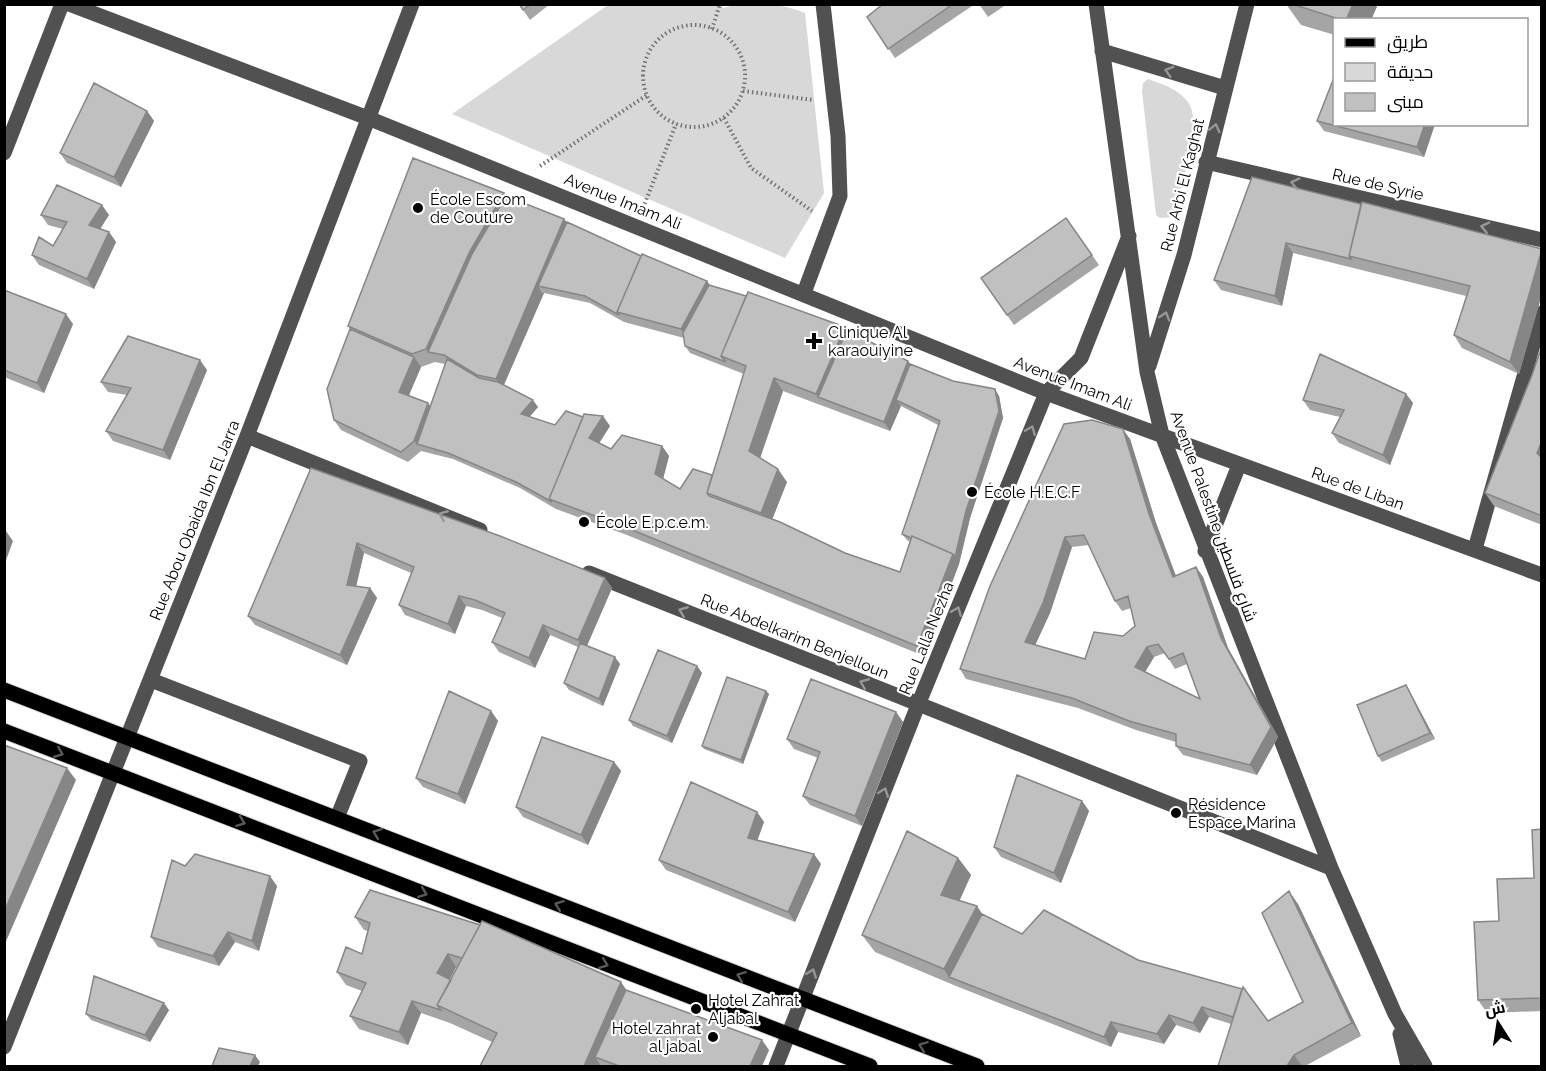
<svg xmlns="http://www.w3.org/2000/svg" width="1546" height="1071" viewBox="0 0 1546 1071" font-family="Raleway,Cairo,sans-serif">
<rect width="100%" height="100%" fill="#fff"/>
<path fill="#d8d8d8" d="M722,5L723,8C750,0 779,3 805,13L824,193L785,258L452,114L608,5Z
M1148,79C1163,84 1178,89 1188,102C1204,125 1179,190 1173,217L1160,218L1156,215L1142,91L1143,83Z"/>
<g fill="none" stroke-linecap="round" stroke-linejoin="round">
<g stroke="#dbdbdb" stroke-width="17">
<path id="major" d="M4,690L977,1066
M4,731L870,1066"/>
</g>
<path stroke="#737373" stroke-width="4" stroke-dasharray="1.5 3" stroke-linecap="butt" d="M643 76a51 51 0 1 1 102 0a51 51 0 1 1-102 0Z
M712,29L720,4
M743,91L813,100
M724,118L751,168L812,211
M540,166L647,95
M643,208L676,124"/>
<path stroke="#515151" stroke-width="15" d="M69,4L368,118L1046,393L1542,575
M1096,4L1147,372L1162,435L1331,868L1395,1014L1425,1066
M1102,51L1225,88
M4,153L62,4
M1206,162L1542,240
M804,293L840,196L838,136L823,4
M1149,366L1184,255L1247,4
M247,436L480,530
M1475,549L1542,313
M1205,551L1239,465
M589,573L1331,868
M151,680L360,761L337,818
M1400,1034L1408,1066
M4,1047L247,436L412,4
M776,1066L918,705L1046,393L1081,358L1129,236"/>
<use href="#major" stroke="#000" stroke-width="15"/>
</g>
<path fill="#a5a5a5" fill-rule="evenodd" d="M519,4H550L530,20Z
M883,4H975L895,58L867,17Z
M979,4H1007L988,17Z
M1286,4H1378L1371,20H1335V35L1301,25Z
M147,111L154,121L121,187L67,163L60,153Z
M1317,121L1435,124L1424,157L1324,131Z
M1252,177L1542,249V294L1519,374L1462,348L1454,335L1466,296L1293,253L1282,306L1221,290L1214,280Z
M506,196L564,219L567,222L641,256L707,281L709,285L847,330L908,361L910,364L953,381L999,396L1003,418L970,518L959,564L924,656L627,535L556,509L520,488L453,459L421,451L408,462L341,430L334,420L350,329L348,326ZM544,293L590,303L624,322L684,338L685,346L690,353L744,374L712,475L680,489L663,479L669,456L662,446L611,449L599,443L610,426L555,425L529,417L538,407L504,385ZM435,362L445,364L430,406L428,403L409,395L421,367ZM783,391L890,431L901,406L938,425L902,534L907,540L910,542L900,572L845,553L772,519L787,482L760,458Z
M41,215H109L100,229L109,232L116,242L94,289L39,265L32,255L53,246L63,229L48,225Z
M1066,218L1099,265L1014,325L981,278Z
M4,290L73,324L44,393L4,377Z
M1542,346V525L1494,506L1485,493L1532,375Z
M207,370L170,460L113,441L106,431L127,395L108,392L101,382Z
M1406,394L1413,403L1390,465L1339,443L1332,433L1340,417L1310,410L1303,400Z
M1130,439L1156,523L1176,576L1196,567L1203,577L1228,648L1278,737L1257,775L1183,755L1176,746V742L1136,730L1078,708L966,679L960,669ZM1089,545L1115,601L1122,611L1131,608L1135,626L1123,636L1085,659L1035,645L1050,613L1072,547ZM1165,653L1175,669L1187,664L1200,699L1145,672L1154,657Z
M311,468L605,578L612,588L587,646L620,664L603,706L569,690L564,683L578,647L550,635L535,668L499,652L492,642L502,618L482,610L466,606L455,634L405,615L399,605L411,573L364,553L356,586L370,588L377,598L347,665L255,625L248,616Z
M697,666L702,673L672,743L633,726L629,720Z
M1406,685L1410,692L1435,739L1382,762L1378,756Z
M766,691L769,694L743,764L704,749L702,746Z
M491,711L498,721L465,804L423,787L416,778Z
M896,712L903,722L862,826L810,805L803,796L818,758L794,749L787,739Z
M614,762L621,771L588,845L523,817L516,807Z
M1082,801L1089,811L1061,883L1001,857L994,847Z
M757,812L764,822L757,840L821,864L795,922L666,870L659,860Z
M1542,829V1011L1487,1013L1478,1000L1499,921L1534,878Z
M958,858L971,875L959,901L982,914L1022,934L1138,960L1268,1021L1303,1002L1298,904L1361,1036L1305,1066H1218L1231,1024L1209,1017L1200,1033L1176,1025L1164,1044L1118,1032L1111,1047L956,986L875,952L862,935Z
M185,866L277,886L259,951L235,942L219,966L158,947L151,937Z
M355,917L621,982L626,990L769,1050L762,1066H480L492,1042L450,1023L421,1013L408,1045L359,1029L350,1016L362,991L346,985L337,972L362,954L368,931L364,930ZM456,967H458L451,980L450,979Z
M169,1010L150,1042L91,1020L86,1014Z"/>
<path fill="#868686" d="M1353,4H1378L1371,20H1346Z
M147,111L154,121L121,187L114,177Z
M1425,124H1435L1424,157L1417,147Z
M504,193L512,205L428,352L426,349L470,251Z
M102,205L109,215L96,235L89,225Z
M564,219L571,229L538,286L542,293H544L502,389L496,379Z
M109,232L116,242L94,289L87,279Z
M1286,243L1293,253L1282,306L1275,296Z
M1542,249V294L1519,374L1510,362Z
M707,281L714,291L688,339L681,329Z
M66,314L73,324L44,393L37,383Z
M845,327L854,340L818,397L816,394Z
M414,357L421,367L406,402L399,392Z
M200,360L207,370L170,460L163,450Z
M908,361L915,371L896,400L901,406L890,431L884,422Z
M774,378L783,391L758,464L749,451Z
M995,389L999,396L1003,418L970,518L959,564L924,656L917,646L953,554Z
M1406,394L1413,403L1390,465L1383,455Z
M533,400L538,407L526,421L521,414Z
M428,403L435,413L417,444L414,441Z
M603,416L610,426L596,448L589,438Z
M1123,429L1130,439L1156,523L1180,587L1173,577L1149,514Z
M1542,441V460L1537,453Z
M662,446L669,456L662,483L655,474Z
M778,469L787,482L770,525L761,513Z
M6,531L13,541L4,566V535Z
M1065,537L1072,547L1050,613L1032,652L1025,642Z
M357,543L364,553L354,595L347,585Z
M1196,567L1203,577L1228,648L1278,737L1257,775L1250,765L1221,638Z
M605,578L612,588L585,650L578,640Z
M370,588L377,598L347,665L340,655Z
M459,596L466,606L455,634L448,624Z
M543,625L550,635L535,668L529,658Z
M1147,647L1154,657L1142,677L1135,667Z
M615,657L620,664L603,706L599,699Z
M697,666L702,673L672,743L667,736Z
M1406,685L1410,692L1435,739L1430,733Z
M766,691L769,694L743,764L741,760Z
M491,711L498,721L465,804L458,794Z
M896,712L903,722L862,826L855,816Z
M614,762L621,771L588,845L581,835Z
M67,768L76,780L4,946V912Z
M1082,801L1089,811L1061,883L1054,873Z
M757,812L764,822L755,847L748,838Z
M814,854L821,864L795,922L788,912Z
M958,858L971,875L954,913L941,895Z
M270,876L277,886L259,951L252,941Z
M1289,891L1298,904L1361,1036L1352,1023Z
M977,906L989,924L949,977L944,969Z
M228,932L235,942L219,966L213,956Z
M448,954L456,967L446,986L437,973Z
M621,982L633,1000L595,1057L601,1066H584Z
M412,1001L421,1013L408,1045L399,1032Z
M164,1003L169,1010L150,1042L145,1035Z
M1202,1007L1209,1017L1200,1033L1193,1023Z
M1169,1015L1176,1025L1164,1044L1157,1034Z
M1111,1022L1118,1032L1111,1047L1104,1037Z
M762,1040L769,1050L762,1066H750Z
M255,1055L260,1062L258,1066H250Z
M1294,1055L1302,1066H1287Z"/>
<path fill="#c0c0c0" stroke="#868686" stroke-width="1.5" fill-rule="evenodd" d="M519,4H531L523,10Z
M883,4H953L888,49L867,17Z
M1292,4H1353L1346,20H1342Z
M1335,75V124H1425L1417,147L1317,121Z
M94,83L147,111L114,177L60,153Z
M413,158L504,193L470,251L426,349L412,354L348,326Z
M1252,177L1361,204L1349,256L1351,259L1286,243L1275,296L1214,280Z
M57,185L102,205L89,225L109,232L87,279L32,255L39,237L53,246L67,222L41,215Z
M506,196L564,219L496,379L477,375L444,355L428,352L472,254Z
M1362,202L1542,249L1510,362L1454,335L1470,286L1349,256Z
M1066,218L1092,255L1007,315L981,278Z
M567,222L641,256L617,312L619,315L585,296L538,286Z
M642,254L707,281L681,329L617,312Z
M709,285L746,296L721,356L726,362L685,346L683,333Z
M4,290L66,314L37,383L4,370Z
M748,292L845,327L816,394L774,378L749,451L778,469L761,513L707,493L746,366L721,356Z
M350,329L414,357L399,392L428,403L414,441L401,452L334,420L327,389Z
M847,330L908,361L884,422L818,397Z
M128,336L200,360L163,450L106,431L131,388L101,382Z
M1542,346V441L1537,453L1542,458V516L1485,493L1532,375Z
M1320,354L1406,394L1383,455L1332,433L1344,410L1303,400Z
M447,359L479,378L498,382L533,400L521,414L555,425L566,411L583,417L549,499L552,502L516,482L448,453L417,444Z
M910,364L953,381L995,389L999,411L966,511L955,557L953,554L912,536L911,538L902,534L940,421L896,400Z
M584,414L603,416L589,438L611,449L622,435L662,446L655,474L680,489L693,469L712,475L707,493L709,496L780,522L845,553L900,572L912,536L953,554L917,646L620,525L549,499Z
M1092,420L1123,429L1149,514L1173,577L1196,567L1221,638L1271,727L1250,765L1176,746V734L1129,721L1072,698L960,669L990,586L1064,424ZM1084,535L1115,601L1128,596L1135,626L1123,636L1094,632L1085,659L1025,642L1043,603L1065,537ZM1158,644L1169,659L1183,653L1200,699L1135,667L1147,647Z
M311,468L500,536L605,578L578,640L543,625L529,658L492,642L505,613L475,600L459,596L448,624L399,605L414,567L357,543L347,585L370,588L340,655L248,616Z
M580,643L615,657L599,699L564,683Z
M658,650L697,666L667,736L629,720Z
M727,677L766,691L741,760L702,746Z
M811,679L896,712L855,816L803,796L820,752L787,739Z
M1406,685L1430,733L1378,756L1357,705Z
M449,691L491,711L458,794L416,778Z
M542,737L614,762L581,835L516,807Z
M4,745L67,768L4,912Z
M1017,775L1082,801L1054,873L994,847Z
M691,782L757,812L748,838L814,854L788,912L659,860Z
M1542,829V998L1478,1000L1474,922L1499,921L1497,879L1534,878L1532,830Z
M907,831L958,858L941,895L977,906L944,969L862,935Z
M195,854L270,876L252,941L228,932L213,956L151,937L172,860L185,866Z
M370,890L480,925L462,958L448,954L437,973L451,980L437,1005L441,1010L412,1001L399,1032L350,1016L366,983L337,972L346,947L362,954L370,923L355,917Z
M1289,891L1352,1023L1294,1055L1287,1066H1218L1243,987L1268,1021L1303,1002L1262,913Z
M1044,910L1138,960L1242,989L1233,1017L1202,1007L1193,1023L1169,1015L1157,1034L1111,1022L1104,1037L949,977L982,914L1022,934Z
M482,921L621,982L584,1066H480L497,1033L437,1005Z
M94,976L164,1003L145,1035L86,1014Z
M626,990L762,1040L750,1066H619L595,1057Z
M219,1048L255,1055L250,1066H212Z"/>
<defs><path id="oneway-chevron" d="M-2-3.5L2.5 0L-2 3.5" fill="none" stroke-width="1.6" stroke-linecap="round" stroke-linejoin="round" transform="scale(1.5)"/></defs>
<g stroke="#979797">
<use href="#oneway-chevron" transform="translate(1169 71) rotate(-163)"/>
<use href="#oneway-chevron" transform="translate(1215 128) rotate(-76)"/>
<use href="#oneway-chevron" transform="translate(1295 183) rotate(-167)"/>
<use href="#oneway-chevron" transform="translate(1485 227) rotate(-167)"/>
<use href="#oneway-chevron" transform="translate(1165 316) rotate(-73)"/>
<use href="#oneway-chevron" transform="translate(1031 430) rotate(-68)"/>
<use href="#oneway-chevron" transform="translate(443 515) rotate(-158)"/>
<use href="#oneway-chevron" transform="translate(683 611) rotate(-158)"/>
<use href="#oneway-chevron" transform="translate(957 611) rotate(-68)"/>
<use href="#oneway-chevron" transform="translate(864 683) rotate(-158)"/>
<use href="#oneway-chevron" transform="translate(884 792) rotate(-69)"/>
<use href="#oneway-chevron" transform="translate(812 973) rotate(-69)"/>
</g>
<g stroke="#595959">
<use href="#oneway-chevron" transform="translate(59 753) rotate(22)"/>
<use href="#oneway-chevron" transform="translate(241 822) rotate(21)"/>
<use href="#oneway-chevron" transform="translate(377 833) rotate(-159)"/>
<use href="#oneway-chevron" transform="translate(423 893) rotate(21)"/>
<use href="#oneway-chevron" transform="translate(559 905) rotate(-159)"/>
<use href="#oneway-chevron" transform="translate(604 964) rotate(21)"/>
<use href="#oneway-chevron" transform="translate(741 976) rotate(-159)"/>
<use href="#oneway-chevron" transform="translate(923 1046) rotate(-159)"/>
</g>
<g fill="#000" stroke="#fff" stroke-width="2">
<circle cx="418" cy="208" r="6"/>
<path d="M811 332h6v6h6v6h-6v6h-6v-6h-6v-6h6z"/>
<circle cx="972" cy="492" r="6"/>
<circle cx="584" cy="522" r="6"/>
<circle cx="1176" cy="813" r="6"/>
<circle cx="696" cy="1009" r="6"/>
<circle cx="713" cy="1037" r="6"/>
</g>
<g text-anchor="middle" stroke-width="4.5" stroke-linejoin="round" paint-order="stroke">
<g font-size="16" fill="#000" stroke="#fff">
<text transform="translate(1378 184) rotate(13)" y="6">Rue de Syrie</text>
<text transform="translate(1182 185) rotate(-76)" y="6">Rue Arbi El Kaghat</text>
<text transform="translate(623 201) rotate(22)" y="6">Avenue Imam Ali</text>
<text transform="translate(1073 383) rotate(21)" y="6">Avenue Imam Ali</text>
<text transform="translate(1358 488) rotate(20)" y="6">Rue de Liban</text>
<text transform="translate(1214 516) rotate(70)" y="6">Avenue Palestine شارع فلسطين</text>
<text transform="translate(194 520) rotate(-68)" y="6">Rue Abou Obaida Ibn El Jarra</text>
<text transform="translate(795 636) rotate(22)" y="6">Rue Abdelkarim Benjelloun</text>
<text transform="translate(926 638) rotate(-68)" y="6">Rue Lalla Nezha</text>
</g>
<g font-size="16" fill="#000" stroke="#fff" text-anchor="start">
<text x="430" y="205">École Escom<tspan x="430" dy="18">de Couture</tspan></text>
<text x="828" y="338">Clinique Al<tspan x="828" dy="18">karaouiyine</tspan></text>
<text x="984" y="498">École H.E.C.F</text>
<text x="596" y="528">École E.p.c.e.m.</text>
<text x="1188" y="810">Résidence<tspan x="1188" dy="18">Espace Marina</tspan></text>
<text x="708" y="1006">Hotel Zahrat<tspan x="708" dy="18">Aljabal</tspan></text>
<text x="701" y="1034" text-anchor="end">Hotel zahrat<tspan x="701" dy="18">al jabal</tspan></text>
</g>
</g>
<rect width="1546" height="1071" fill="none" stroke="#000000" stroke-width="12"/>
<rect x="1333" y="18" width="195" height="108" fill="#ffffff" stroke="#999999" stroke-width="1.5"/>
<rect x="1345" y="38" width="30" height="9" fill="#000000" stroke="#999999" stroke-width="1.5"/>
<text x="1387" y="48" font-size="18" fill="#000000">طريق</text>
<rect x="1345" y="63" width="30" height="18" fill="#d8d8d8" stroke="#999999" stroke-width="1.5"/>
<text x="1387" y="78" font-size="18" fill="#000000">حديقة</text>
<rect x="1345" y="93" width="30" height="18" fill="#c0c0c0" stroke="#999999" stroke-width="1.5"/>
<text x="1387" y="108" font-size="18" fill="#000000">مبنى</text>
<g transform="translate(1498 1023) rotate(348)" stroke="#ffffff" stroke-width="4.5" paint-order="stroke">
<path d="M0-4.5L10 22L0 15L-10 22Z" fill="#000000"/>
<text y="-9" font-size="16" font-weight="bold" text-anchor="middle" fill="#000000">ش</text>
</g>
</svg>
